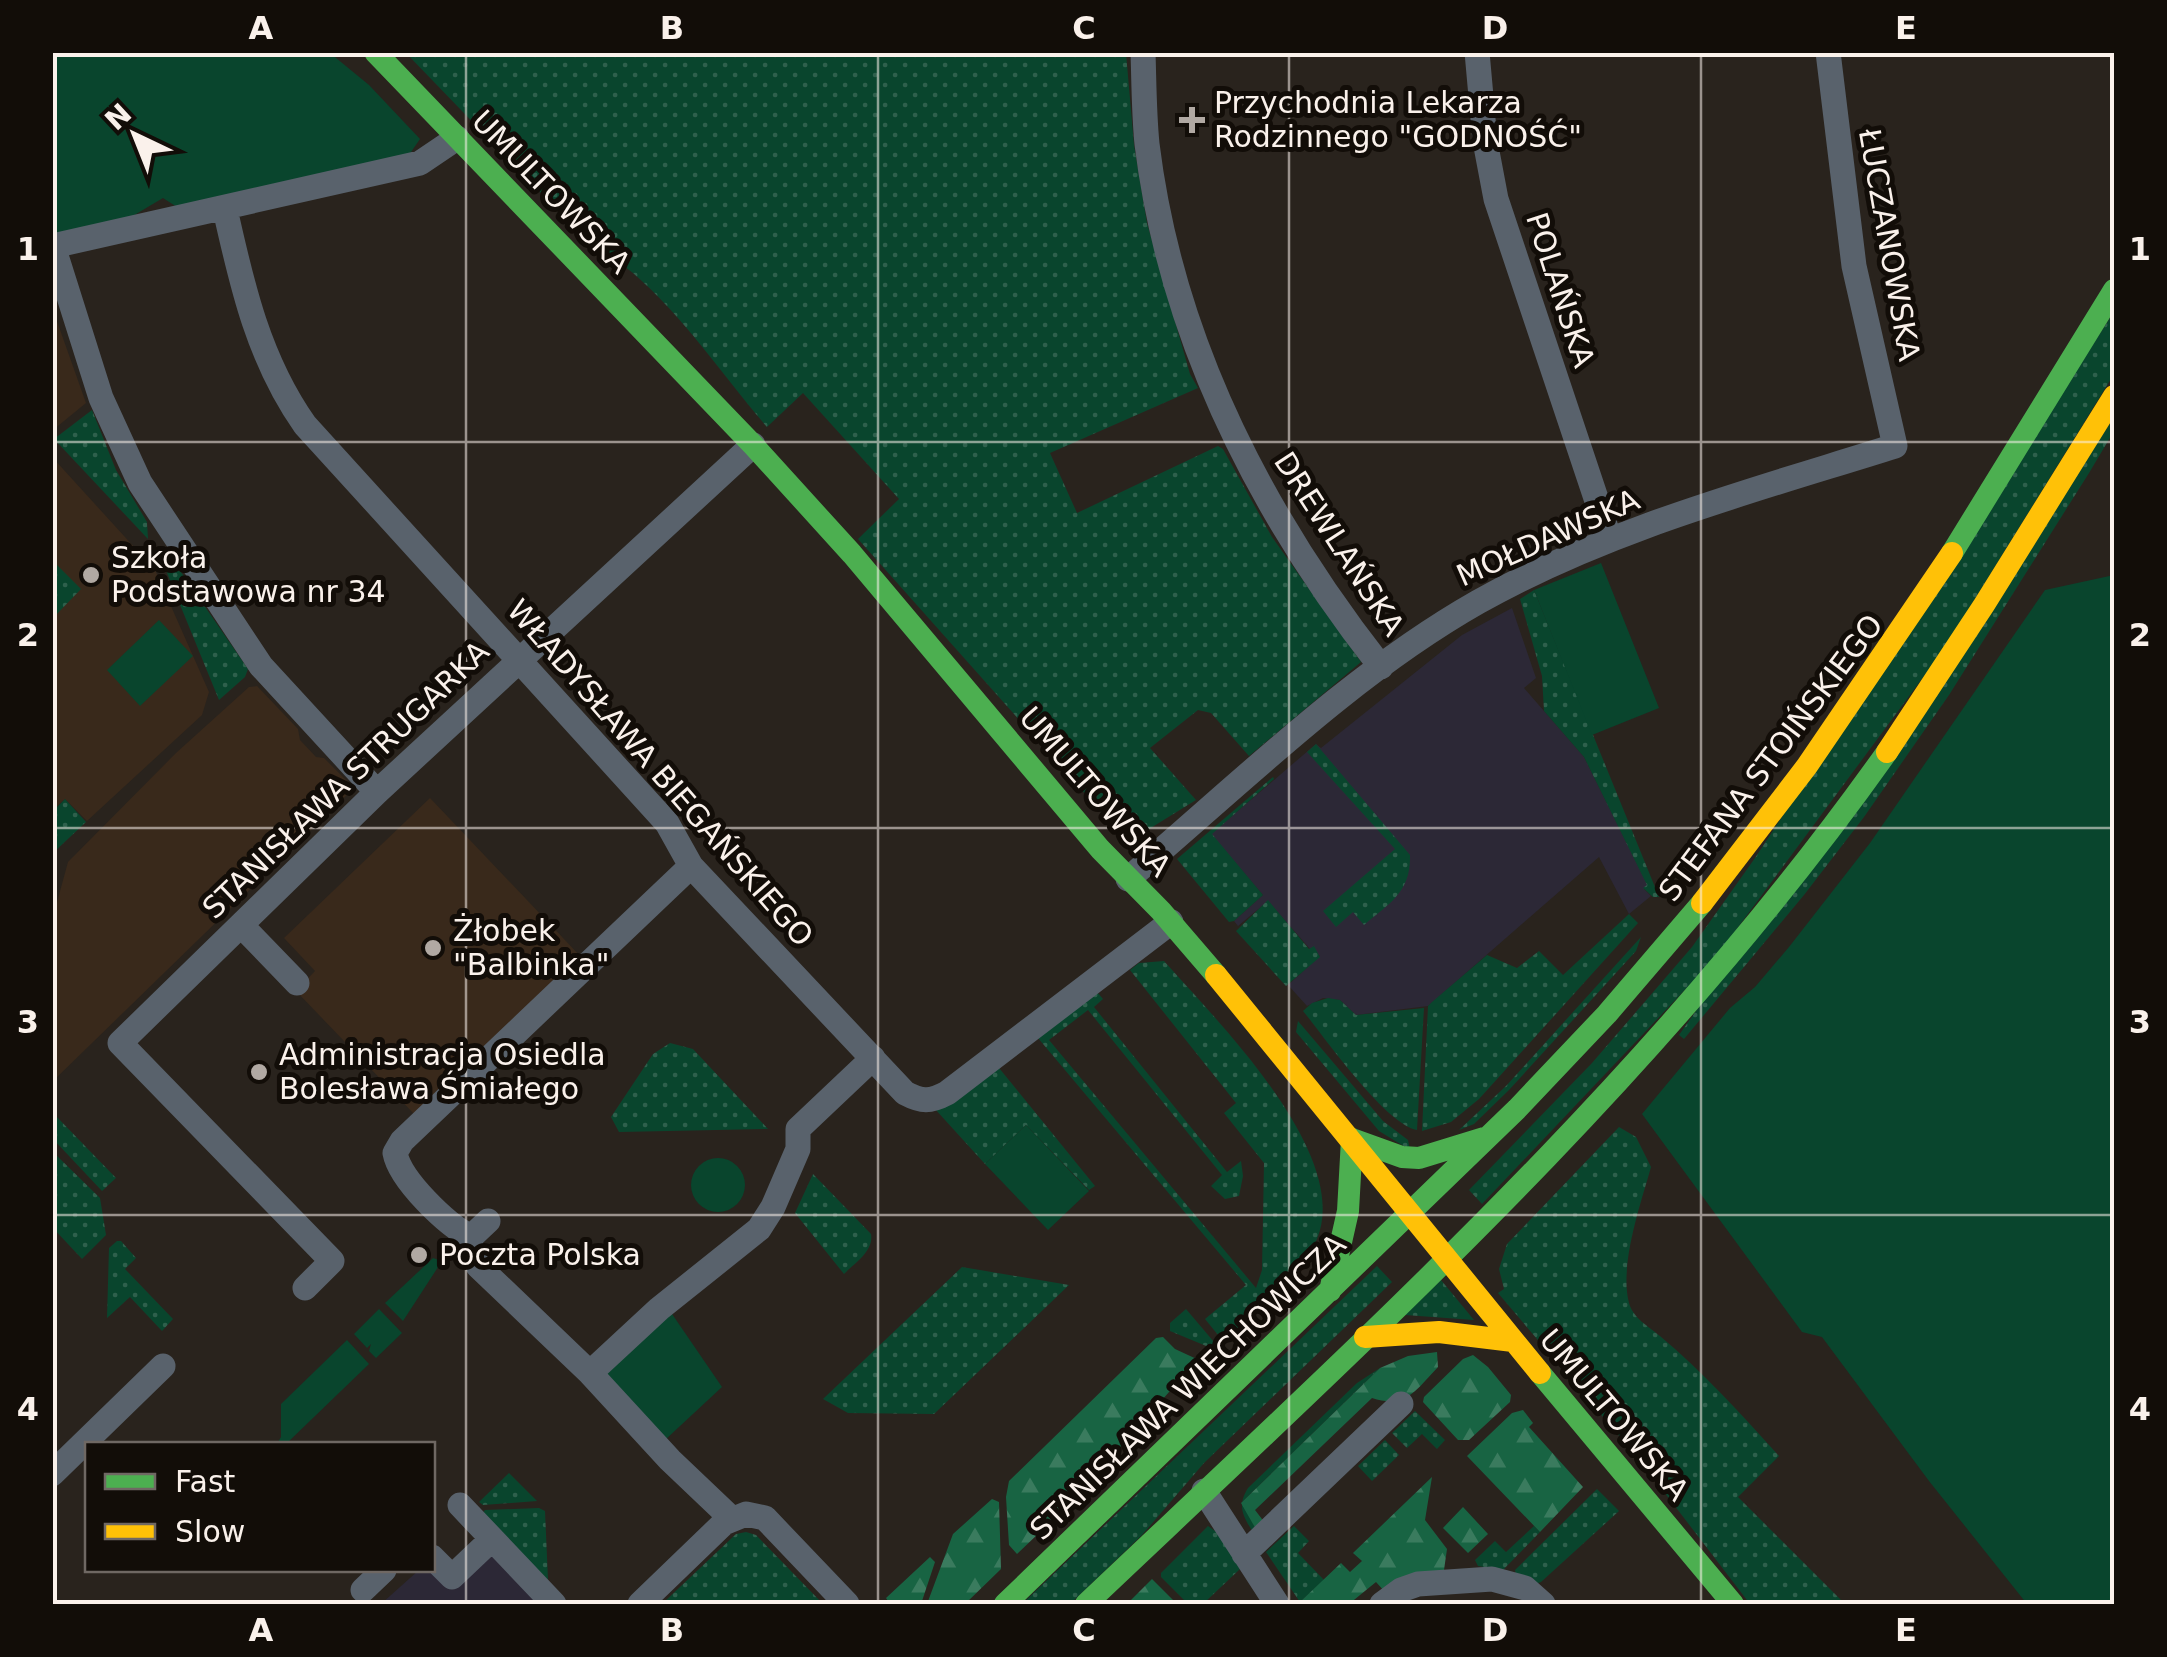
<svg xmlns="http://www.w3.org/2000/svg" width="2167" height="1657" viewBox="0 0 2167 1657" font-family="'DejaVu Sans',sans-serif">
<defs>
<pattern id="grass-dots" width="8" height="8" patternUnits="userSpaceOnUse" patternTransform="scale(2.5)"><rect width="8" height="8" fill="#09452d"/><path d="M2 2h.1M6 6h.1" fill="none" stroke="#2e604c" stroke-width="1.8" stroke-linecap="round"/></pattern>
<pattern id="forest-firs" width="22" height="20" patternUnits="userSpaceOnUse" patternTransform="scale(2.5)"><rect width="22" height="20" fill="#186443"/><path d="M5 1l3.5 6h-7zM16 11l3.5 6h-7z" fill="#3a7b5e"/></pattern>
</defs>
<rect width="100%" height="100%" fill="#29231d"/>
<path fill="#2c2836" d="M1512,608L1536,678L1524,688L1584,757L1648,886L1644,889L1651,896L1629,914L1599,857L1428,1006L1356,1015L1340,1000L1323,998L1307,1006L1288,985L1320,956L1310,949L1268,901L1238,926L1234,921L1263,895L1211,834L1316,744L1321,748L1462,635Z
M492,1543L549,1604H381L419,1570H432Z"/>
<path fill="#39291b" d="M53,310L86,403L53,430H52Z
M53,458L155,570L209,692L202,715L87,821L65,799L53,810Z
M257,686L298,729L300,740L316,757L324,758L354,788L53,1081V917L68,862L176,753L249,687Z
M430,798L582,958L416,1116L296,991L315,971L284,938Z"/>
<path fill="url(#grass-dots)" d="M406,53H1126L1134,145L1147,223L1190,374L1198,388L1050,453L1077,513L1218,446L1223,449L1272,537L1361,662L1249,756L1211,713L1198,710L1150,748L1196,800L1128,842L858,539L899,499L803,393L767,427C723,376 685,318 633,273C622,264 607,256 594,248Z
M2114,312V374L1944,649L1716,957L1482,1204L1469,1190L1592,1063L1692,947L1755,858Z
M92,410L116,470L147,522L148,539L54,439Z
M2114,418V431L2089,473L1949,695L1864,817L1804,895L1684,1039L1679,1035Z
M53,561L81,589L53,618Z
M170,567L181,572L248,669L245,677L219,700L165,568Z
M1534,590L1659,897H1653L1643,888L1647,885L1584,757L1544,711L1542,676L1520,599Z
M1316,744L1410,855C1411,892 1390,903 1364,925L1353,912L1336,927L1323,911L1395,849L1307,752Z
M1273,777L1274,779L1212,834L1263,895L1234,921L1229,922L1177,859Z
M65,799L86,822L53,853V811Z
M1268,900L1309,949L1314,946L1320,957L1286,986L1236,931Z
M1629,914L1638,923L1479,1099L1451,1122L1422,1131L1428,1006L1432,1002L1487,955L1517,968L1539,951L1563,975Z
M1641,937L1636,951L1509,1090L1474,1124L1459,1130L1506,1086Z
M1164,961C1217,1021 1352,1154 1317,1239C1299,1281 1255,1311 1223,1341L1205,1319L1246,1285L1038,1038L1097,992L1103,999L1094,1007L1227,1172L1241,1161L1243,1176L1239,1196L1225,1199L1211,1186L1222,1175L1088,1010L1049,1040L1256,1288L1262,1270L1264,1163L1224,1113L1236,1103L1130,970L1139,963Z
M1328,998L1340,1000L1356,1015L1424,1008L1417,1130C1385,1124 1326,1039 1303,1011L1312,1003Z
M1298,1021L1383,1121L1408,1140L1410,1150L1379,1131L1296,1032Z
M670,1043L693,1049L768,1129L619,1132L611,1117L653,1054Z
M995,1063L1095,1186L1089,1190L1026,1125L985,1164L935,1109Z
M53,1113L116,1178L102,1191L53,1139Z
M1619,1127L1636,1137L1651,1167C1641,1203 1619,1265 1629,1303C1633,1318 1648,1326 1660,1336C1703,1372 1741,1414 1779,1456L1738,1497L1845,1604H1750L1638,1458L1498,1293L1504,1289L1499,1269L1507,1244Z
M52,1151L100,1198L106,1235L82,1259L53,1228Z
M813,1174L871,1234C874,1251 855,1263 844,1274L795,1213Z
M117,1241H121L136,1258L125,1269L173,1319L162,1331L130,1297L107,1318L109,1248Z
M1377,1266L1392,1282L1204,1463L1142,1535L1070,1604H1022Z
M962,1267L1069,1285L934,1414L848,1413L823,1399Z
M1441,1280L1474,1320L1405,1315Z
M1186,1309L1214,1342L1211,1348L1170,1331V1323Z
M1380,1368L1242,1502L1257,1531L1254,1534C1244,1517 1236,1507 1248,1488L1357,1383Z
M1415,1411L1445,1440L1437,1449L1422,1434L1407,1448L1392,1433Z
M1385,1440L1399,1455L1372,1481L1358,1466Z
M509,1473L537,1501L483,1505L479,1502Z
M1597,1489L1619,1511L1541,1582L1535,1584L1516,1575L1515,1570Z
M539,1508L545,1511L548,1580L482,1514L485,1510Z
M1208,1526L1218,1533L1240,1569L1203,1604H1188L1161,1577V1573Z
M1294,1526L1309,1541L1298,1553L1324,1580L1300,1602L1266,1552Z
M1534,1526L1540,1532L1503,1570L1478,1566L1475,1560L1495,1541L1506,1552Z
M746,1532L756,1535L823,1604H662L736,1534Z"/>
<path fill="url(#forest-firs)" d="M1163,1337L1175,1349L1201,1361L1169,1392L1082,1492L1017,1554L1009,1545L1006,1497L1009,1481L1156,1338Z
M1437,1352L1438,1367C1416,1390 1406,1409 1372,1398L1255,1510L1265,1523L1257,1531L1241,1503L1380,1368L1408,1356Z
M1473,1355L1488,1367L1511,1395L1510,1402L1469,1440H1458L1423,1402L1424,1397L1463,1359Z
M1523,1410L1533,1423L1529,1427L1583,1487L1540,1532L1467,1456L1512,1413Z
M1432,1477L1425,1520L1447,1549L1444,1570L1386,1593L1376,1582L1349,1604H1302L1300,1602L1341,1563L1350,1572L1362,1561L1353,1553Z
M992,1499L999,1502L1001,1569L965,1604H927L953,1534Z
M1463,1507L1488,1534L1468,1553L1443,1528Z
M930,1557L935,1562L921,1604H890L886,1598Z
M1152,1579L1177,1604H1127Z"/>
<path fill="#09452d" d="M52,53H330L369,85L420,139L409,155L180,209L163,198L126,220L53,235Z
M1601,563L1659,708L1592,735L1534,590Z
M2114,575V1604H2027L1929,1481L1822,1337L1802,1332L1642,1114L1730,1008L1755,987L1789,947L1870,843L2045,590Z
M159,620L193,656L140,706L107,670Z
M1026,1125L1089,1191L1048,1230L985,1164Z
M691 1185a27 27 0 1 1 54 0a27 27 0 1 1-54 0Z
M433,1258L442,1261L403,1321L385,1303Z
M379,1309L402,1333L376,1358L369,1351L371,1344L367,1348L354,1334Z
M670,1311L722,1387L665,1440L602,1374Z
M347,1340L369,1364L286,1444H277L281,1437V1404Z"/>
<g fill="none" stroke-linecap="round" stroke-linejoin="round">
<path stroke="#59626c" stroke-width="25" d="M1143,52C1144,83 1144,114 1147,144C1171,339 1261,514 1381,667
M1477,52L1485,141L1496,199L1610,540
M225,209C242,286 259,360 305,425L667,823L691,866L905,1093C922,1102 930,1102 947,1093L1171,922
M377,792L261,666L140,483L101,398L53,246L420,163L457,138
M1128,879C1239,785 1351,674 1478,602C1607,529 1755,490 1895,446L1854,266L1828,52
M241,925L297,983
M488,1221L471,1237L470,1247L478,1266L590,1373L670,1460L731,1518
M471,1237C447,1225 400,1180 395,1153L402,1141L691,866
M305,1288L332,1261L120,1043L377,792L753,445
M590,1373L659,1309L759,1229L773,1207L798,1149V1129L873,1058
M52,1474L163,1366
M1204,1491L1277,1604
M460,1505L554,1604
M1244,1554L1401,1404
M432,1557L452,1577L492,1539
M363,1590L384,1570
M640,1604L724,1523L746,1514L765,1518L847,1604
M1382,1604L1401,1590L1418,1584L1492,1579L1525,1588L1543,1604"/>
<path stroke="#4caf50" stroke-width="22" d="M375,52L753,445L852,554L1100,849L1161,911L1216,975
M1952,553L2114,290
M1352,1139L1402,1157L1419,1158L1484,1138
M1330,1291L1348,1211L1352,1139
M1540,1373L1733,1604
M1005,1604L1517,1109L1607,1014L1702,903
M1086,1604C1371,1334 1659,1074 1887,752"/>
<path stroke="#ffc107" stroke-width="22" d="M1887,752L1984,605L2114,396
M1702,903L1807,766L1952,553
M1216,975L1540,1373
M1365,1337L1439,1332L1513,1341"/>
</g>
<path fill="none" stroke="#faf1eb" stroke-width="2.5" stroke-opacity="0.55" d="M466,52V1604M878,52V1604M1289,52V1604M1701,52V1604M52,442H2114M52,828H2114M52,1215H2114"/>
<g fill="#b1a9a3" stroke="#120d08" stroke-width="4">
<path d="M1187 105h10v10h10v10h-10v10h-10v-10h-10v-10h10z"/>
<circle cx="91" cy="575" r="10"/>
<circle cx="433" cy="948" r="10"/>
<circle cx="259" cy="1072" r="10"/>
<circle cx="419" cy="1255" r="10"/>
</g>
<g text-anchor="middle" stroke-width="10" stroke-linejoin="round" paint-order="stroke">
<g font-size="30" fill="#faf1eb" stroke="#120d08" text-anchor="start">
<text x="1214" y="113">Przychodnia Lekarza<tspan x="1214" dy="34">Rodzinnego "GODNOŚĆ"</tspan></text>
<text x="111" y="568">Szkoła<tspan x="111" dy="34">Podstawowa nr 34</tspan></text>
<text x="453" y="941">Żłobek<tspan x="453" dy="34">"Balbinka"</tspan></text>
<text x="279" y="1065">Administracja Osiedla<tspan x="279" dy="34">Bolesława Śmiałego</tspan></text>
<text x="439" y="1265">Poczta Polska</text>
</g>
<g font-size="30" fill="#faf1eb" stroke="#120d08">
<text transform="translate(551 192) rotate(46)" y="10">UMULTOWSKA</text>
<text transform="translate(1889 245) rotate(80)" y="10">ŁUCZANOWSKA</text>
<text transform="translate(1560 290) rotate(72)" y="10">POLAŃSKA</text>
<text transform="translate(1548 538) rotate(-24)" y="10">MOŁDAWSKA</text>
<text transform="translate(1339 544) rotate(57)" y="10">DREWLAŃSKA</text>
<text transform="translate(1771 758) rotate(-53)" y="10">STEFANA STOIŃSKIEGO</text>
<text transform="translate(660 773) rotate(49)" y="10">WŁADYSŁAWA BIEGAŃSKIEGO</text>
<text transform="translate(346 780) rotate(-44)" y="10">STANISŁAWA STRUGARKA</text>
<text transform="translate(1095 792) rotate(49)" y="10">UMULTOWSKA</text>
<text transform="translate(1188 1387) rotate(-44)" y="10">STANISŁAWA WIECHOWICZA</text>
<text transform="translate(1614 1415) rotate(50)" y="10">UMULTOWSKA</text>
</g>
</g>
<rect width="2167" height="1657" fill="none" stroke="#120d08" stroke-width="110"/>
<rect x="85" y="1442" width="350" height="130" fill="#120d08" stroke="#6f6863" stroke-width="2.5"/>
<rect x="105" y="1474" width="50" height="15" fill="#4caf50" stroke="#6f6863" stroke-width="2.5"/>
<text x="175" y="1492" font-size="30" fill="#faf1eb">Fast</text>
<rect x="105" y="1524" width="50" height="15" fill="#ffc107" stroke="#6f6863" stroke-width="2.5"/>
<text x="175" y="1542" font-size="30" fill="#faf1eb">Slow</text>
<g transform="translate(135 135) rotate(317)" stroke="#120d08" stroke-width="8" paint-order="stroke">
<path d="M0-8L18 38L0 25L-18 38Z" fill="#faf1eb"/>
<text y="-15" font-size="28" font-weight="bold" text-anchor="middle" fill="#faf1eb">N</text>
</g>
<rect x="55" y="55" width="2057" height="1547" fill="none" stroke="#faf1eb" stroke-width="4"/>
<g font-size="32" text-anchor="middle" font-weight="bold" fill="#faf1eb">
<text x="261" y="39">A</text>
<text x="672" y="39">B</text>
<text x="1084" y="39">C</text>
<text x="1495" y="39">D</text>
<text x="1906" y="39">E</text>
<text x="28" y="260">1</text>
<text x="2140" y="260">1</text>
<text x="28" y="646">2</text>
<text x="2140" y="646">2</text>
<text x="28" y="1033">3</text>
<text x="2140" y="1033">3</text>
<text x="28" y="1420">4</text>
<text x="2140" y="1420">4</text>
<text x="261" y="1641">A</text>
<text x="672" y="1641">B</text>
<text x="1084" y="1641">C</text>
<text x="1495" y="1641">D</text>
<text x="1906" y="1641">E</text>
</g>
</svg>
